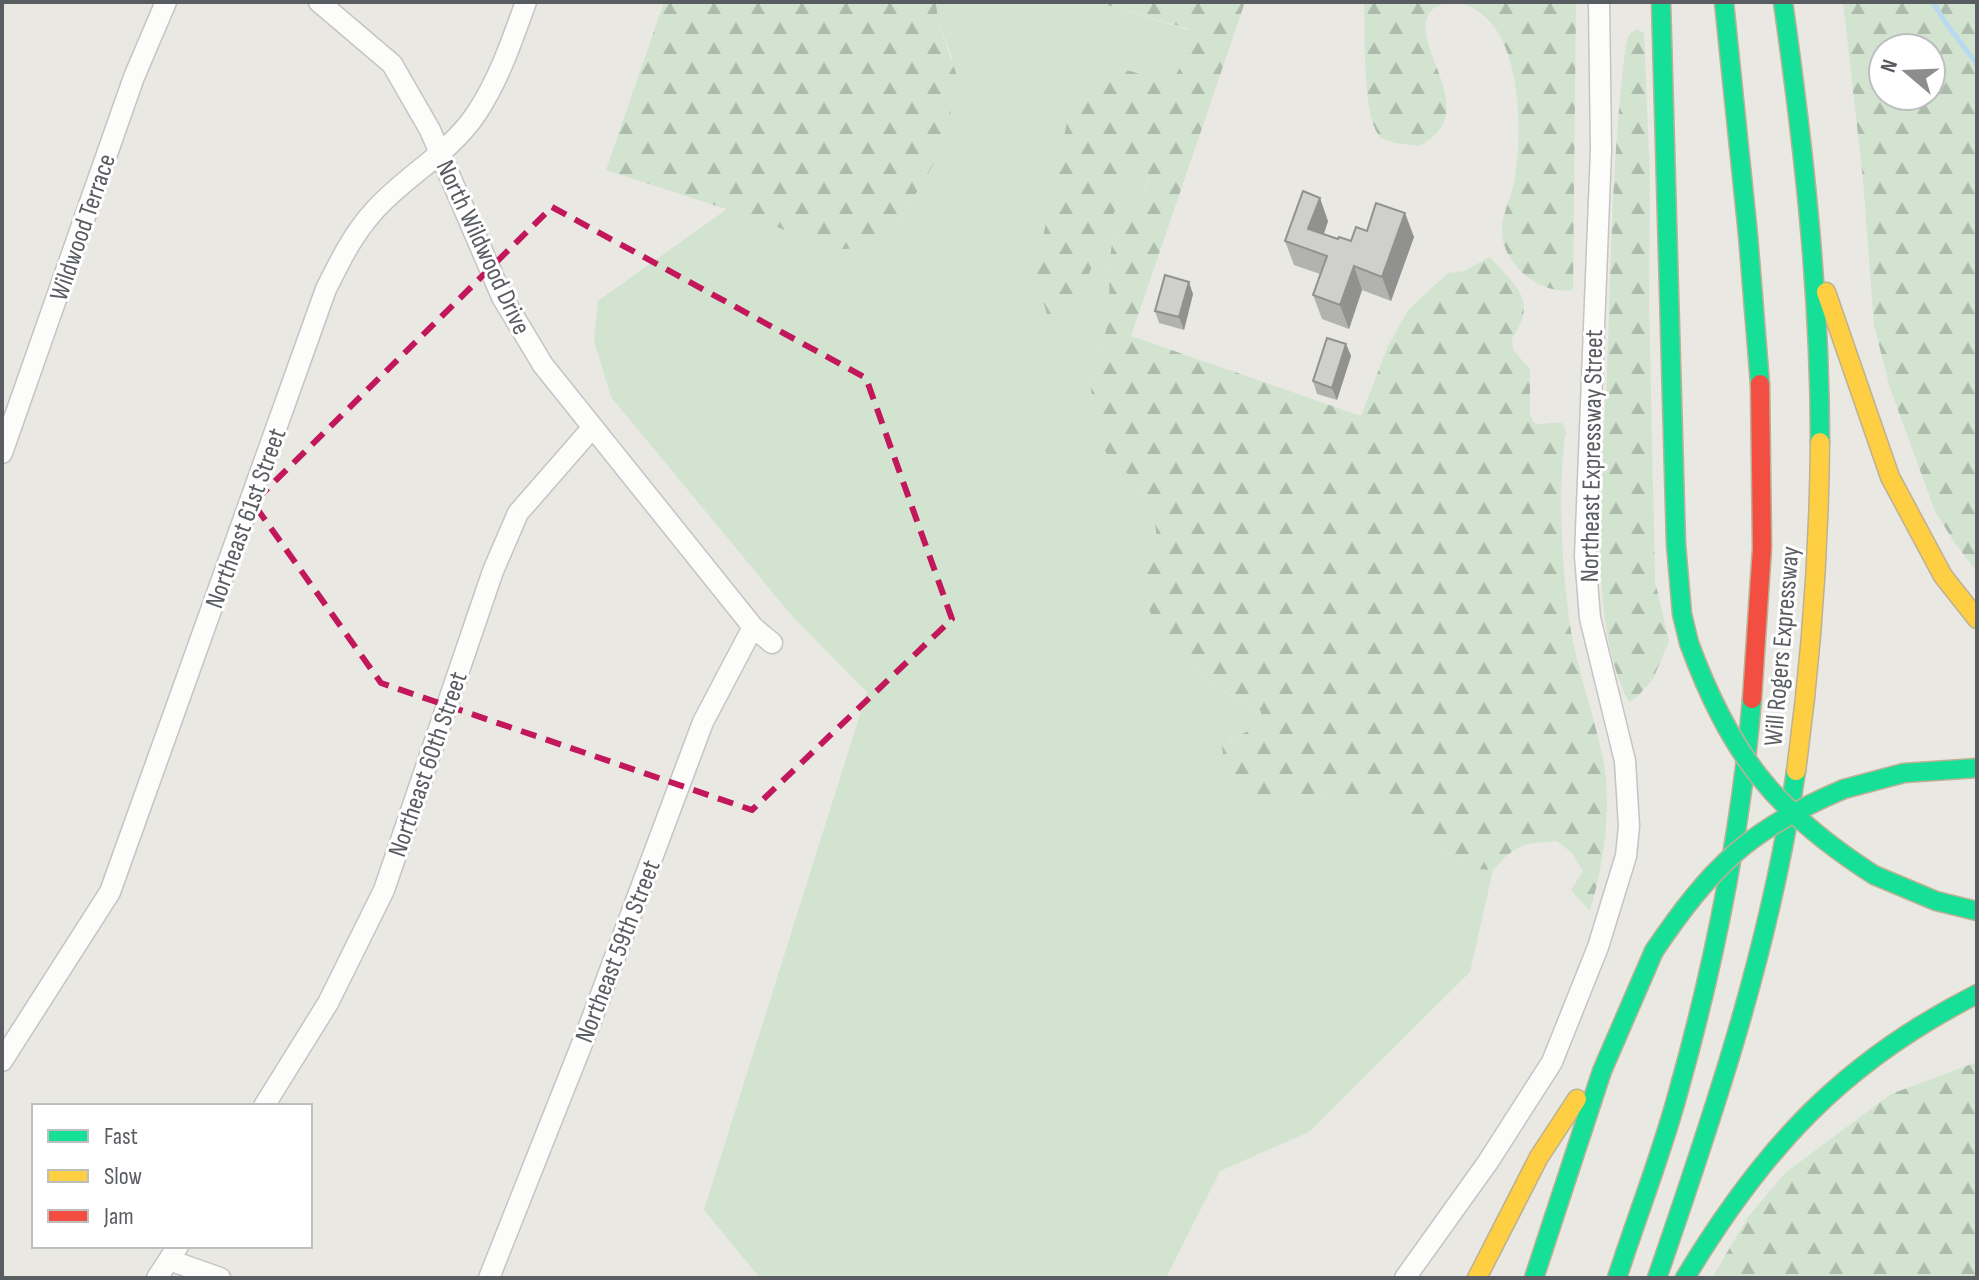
<svg xmlns="http://www.w3.org/2000/svg" width="1979" height="1280" viewBox="0 0 1979 1280" font-family="'Sofia Sans Condensed',sans-serif">
<defs>
<pattern id="forest-firs" width="22" height="20" patternUnits="userSpaceOnUse" patternTransform="scale(2)"><rect width="22" height="20" fill="#d2e4d0"/><path d="M5 1l3.5 6h-7zM16 11l3.5 6h-7z" fill="#adbcac"/></pattern>
</defs>
<rect width="100%" height="100%" fill="#e9e8e3"/>
<path fill="#d2e4d0" d="M936,2H1097L1189,30L1181,66L1173,80L1160,83L1124,70L1116,208L1127,172L1135,163L1148,173C1147,188 1144,200 1135,212C1125,224 1118,221 1113,240C1106,268 1112,298 1107,325C1105,342 1092,357 1091,371C1089,392 1097,443 1110,459C1116,467 1127,471 1133,479C1140,488 1147,501 1151,511C1167,554 1142,560 1145,594C1149,636 1223,698 1261,711V723L1250,732L1229,739L1279,803L1303,797L1372,795L1396,803L1421,821L1441,849L1474,869L1493,870L1470,972L1309,1132L1220,1171L1166,1278H760L704,1210L867,692L792,616L611,397L594,341L598,301L727,209L769,223L883,239L896,227L933,165L947,134L952,57L938,21Z"/>
<path fill="url(#forest-firs)" fill-rule="evenodd" d="M664,2H936L938,21L957,76L947,134L933,165L896,227L883,239L862,248L827,250L769,223L606,170Z
M1097,2H1245L1131,336L1361,416L1388,346L1409,309L1448,273L1464,271L1490,257C1515,285 1539,301 1512,338L1513,350L1530,369V415L1535,424C1545,425 1552,421 1562,423L1566,430C1557,490 1562,582 1573,642C1581,680 1594,717 1602,754C1613,802 1604,864 1590,911L1571,890L1583,871L1573,854L1557,841C1522,844 1517,843 1493,870L1474,869L1441,849L1421,821L1396,803L1372,795L1303,797L1279,803L1252,795L1233,781L1225,767L1222,747C1232,735 1248,734 1261,723V711C1223,697 1149,637 1145,594C1142,560 1167,554 1151,511C1147,501 1140,488 1133,479C1127,471 1116,467 1110,459C1097,443 1089,392 1091,371C1092,357 1105,342 1107,325C1112,298 1106,267 1113,240C1121,210 1148,214 1148,173L1135,163L1127,172L1116,208L1070,320L1059,324L1047,314L1035,275L1070,108C1082,89 1099,69 1124,70C1143,72 1151,84 1173,80L1181,66L1189,29Z
M1364,2H1447C1442,5 1434,7 1431,11C1404,42 1487,112 1419,146C1407,144 1392,144 1382,138C1362,124 1365,28 1364,2Z
M1455,2H1576L1573,290C1541,295 1502,266 1502,230C1502,212 1513,195 1515,177C1523,124 1523,14 1455,2Z
M1843,2H1977V572L1954,542L1935,511L1890,388L1874,325L1863,180ZM1931,48V96H1883V48Z
M1636,29L1644,33L1650,178L1649,301L1655,581L1669,641L1653,679L1637,697L1629,702C1585,620 1603,465 1607,372C1611,262 1612,153 1626,44L1629,35Z
M1977,1062V1278H1712L1748,1217L1785,1173L1891,1094Z"/>
<g fill="none" stroke-linecap="round" stroke-linejoin="round">
<path stroke="#b9d9f1" stroke-width="5" d="M1933,2L1945,22L1977,64"/>
<g stroke="#c5c4c4" stroke-width="23">
<path id="street" d="M319,2L392,64L430,130L502,297L543,365L753,627L772,643
M2,453L134,77L166,2
M2,1061L110,892L326,289C340,261 353,234 374,211C405,176 450,153 476,114C499,80 512,40 526,2
M264,1106L328,1003L384,890L493,571L518,513L593,427
M169,1260L220,1278
M157,1278L178,1246
M489,1278L591,1021L703,722L753,627
M1405,1278L1488,1162L1552,1062L1598,947L1626,856L1629,826L1625,761L1590,618L1585,556L1601,150L1599,2"/>
</g>
<g stroke="#bdb194" stroke-width="21">
<path id="fast" d="M1661,2L1676,544L1682,614L1689,643
M1724,2L1748,235L1760,384
M1783,2C1804,149 1820,294 1820,442
M1844,789L1904,773L1977,768
M1874,875L1936,901L1977,911
M1534,1278L1602,1071L1654,951
M1617,1278C1637,1216 1661,1156 1678,1093C1714,965 1741,832 1752,699
M1657,1278C1714,1113 1771,945 1796,771
M1685,1278C1763,1149 1841,1063 1977,994"/>
</g>
<g stroke="#bdb194" stroke-width="21">
<path id="slow" d="M1826,292L1890,477L1943,576L1977,619
M1796,771C1811,662 1819,552 1820,442
M1477,1278L1539,1157L1577,1099"/>
</g>
<g stroke="#bdb194" stroke-width="21">
<path id="jam" d="M1752,699L1762,548L1760,384"/>
</g>
<use href="#street" stroke="#fcfcfb" stroke-width="20"/>
<use href="#fast" stroke="#16e098" stroke-width="18"/>
<use href="#slow" stroke="#ffcf43" stroke-width="18"/>
<use href="#jam" stroke="#f24e42" stroke-width="18"/>
<g stroke="#bdb194" stroke-width="21" stroke-linecap="butt">
<path id="fast-bridge" d="M1689,643C1730,754 1774,811 1874,875
M1654,951C1711,867 1749,829 1844,789"/>
</g>
<use href="#fast-bridge" stroke="#16e098" stroke-width="18"/>
</g>
<path fill="#b2b2af" d="M1328,221L1324,234L1338,239L1351,241L1367,231L1414,237L1391,301L1362,290L1349,329L1322,319L1313,295L1320,274L1294,265L1285,241Z
M1193,294L1184,330L1159,323L1155,311Z
M1346,344L1351,356L1337,400L1317,394L1313,381Z"/>
<path fill="#91918f" d="M1320,198L1328,221L1317,253L1308,229Z
M1405,213L1414,237L1391,301L1382,277Z
M1354,266L1362,290L1349,329L1340,305Z
M1189,282L1193,294L1184,330L1179,317Z
M1346,344L1351,356L1337,400L1332,388Z"/>
<path fill="#cfcfcc" stroke="#91918f" stroke-width="2" d="M1303,191L1320,198L1308,229L1338,239L1339,237L1351,241L1356,227L1367,231L1376,203L1405,213L1382,277L1354,266L1340,305L1313,295L1327,256L1285,241Z
M1165,275L1189,282L1179,317L1155,311Z
M1327,338L1346,344L1332,388L1313,381Z"/>
<path fill="none" stroke="#c2185b" stroke-width="6" stroke-dasharray="16 10" stroke-linejoin="round" d="M552,207L866,378L952,619L752,810L381,683L253,503Z"/>
<g text-anchor="middle" stroke-width="6" stroke-linejoin="round" paint-order="stroke">
<g font-size="26" fill="#595c61" stroke="#fff">
<text transform="translate(82 227) rotate(-71)" y="9">Wildwood Terrace</text>
<text transform="translate(484 247) rotate(65)" y="9">North Wildwood Drive</text>
<text transform="translate(1591 456) rotate(-89)" y="9">Northeast Expressway Street</text>
<text transform="translate(245 518) rotate(-70)" y="9">Northeast 61st Street</text>
<text transform="translate(1781 646) rotate(-85)" y="9">Will Rogers Expressway</text>
<text transform="translate(427 764) rotate(-71)" y="9">Northeast 60th Street</text>
<text transform="translate(617 951) rotate(-69)" y="9">Northeast 59th Street</text>
</g>
</g>
<rect width="1979" height="1280" fill="none" stroke="#595c61" stroke-width="8"/>
<rect x="32" y="1104" width="280" height="144" fill="#ffffff" stroke="#bdbec0" stroke-width="2"/>
<rect x="48" y="1130" width="40" height="12" fill="#16e098" stroke="#bdbec0" stroke-width="2"/>
<text x="104" y="1144" font-size="24" fill="#595c61">Fast</text>
<rect x="48" y="1170" width="40" height="12" fill="#ffcf43" stroke="#bdbec0" stroke-width="2"/>
<text x="104" y="1184" font-size="24" fill="#595c61">Slow</text>
<rect x="48" y="1210" width="40" height="12" fill="#f24e42" stroke="#bdbec0" stroke-width="2"/>
<text x="104" y="1224" font-size="24" fill="#595c61">Jam</text>
<g transform="translate(1907 72) rotate(289)"><circle r="38" fill="#ffffff" stroke="#bdbec0" stroke-width="2"/>
<path d="M0-6L14 30L0 20L-14 30Z" fill="#8b8d8e"/>
<text y="-12" font-size="22" font-weight="bold" text-anchor="middle" fill="#595c61">N</text>
</g>
</svg>
